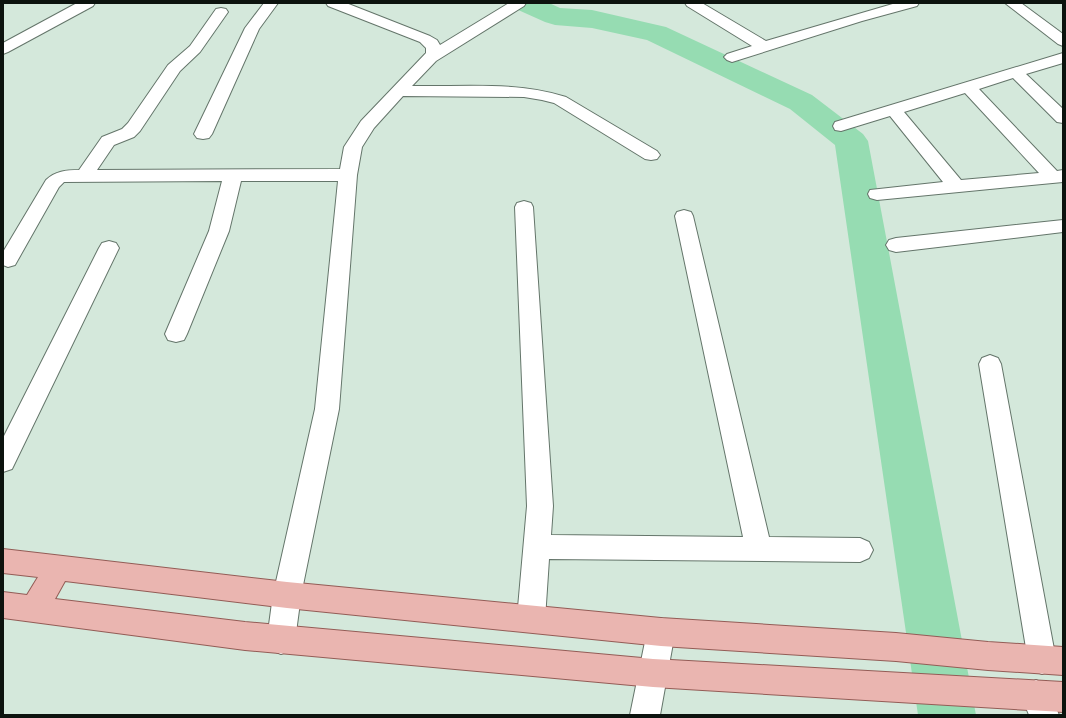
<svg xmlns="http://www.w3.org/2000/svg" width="1066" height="718" viewBox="0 0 1066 718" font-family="'Titillium Web',sans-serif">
<rect width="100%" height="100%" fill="#d4e8db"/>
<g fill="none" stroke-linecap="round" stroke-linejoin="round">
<path fill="#96dcb2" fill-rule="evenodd" d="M512,3H549L560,8L592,10L666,27L812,95L863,134L868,141L976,715H918L835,145L790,109L647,40L592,28L555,25L545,22L516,9Z"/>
<g stroke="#64756a" stroke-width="2">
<path id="minor" d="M77,3H95L93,6L8,52L3,54V43Z
M264,3H278L259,29L212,134L209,138L203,139L197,138L194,134L245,28Z
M326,3H346L430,36L437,40L440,45L509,3H526L524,6L436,61L412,86C463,87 517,81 566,97L657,151L660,155L657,159L651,160L645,159L554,103L542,100L524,97L403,96L374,128L362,147L357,175L339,409L301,595L295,640L291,650L281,654L271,650L267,640L273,595L315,409L338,181H241L229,231L187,334L184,340L176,342L168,340L165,334L209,231L222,181L64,182L59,187L15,265L8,267L3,265V252L46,180C55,171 66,170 79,170L102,137L122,129L128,123L168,65L190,46L216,9L221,8L226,9L228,12L200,52L180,71L140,131L134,137L114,145L97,170L340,169L344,147L361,121L426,53V48L420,42L328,6Z
M685,3H702L766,41L896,3H919L917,6L862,21L732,62L727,60L724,57L727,54L752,46L687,6Z
M1005,3H1021L1063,34V46L1058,44Z
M1063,53V63L1026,74L1063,109V123L1057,122L1013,78L979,89L1057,171L1063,170V182L877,200L870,198L868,194L870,190L943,182L890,116L841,131L835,130L833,126L835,122ZM965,93L1039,173L961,180L904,112Z
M524,201L531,203L533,207L553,506L551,535L743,537L675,216L677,212L684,210L691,212L693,216L769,537L860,538L869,542L873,550L869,558L860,562L549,559L545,619L541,628L531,632L521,628L517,619L527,506L515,207L517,203Z
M1063,220V232L896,252L889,250L886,245L889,240L896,238Z
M109,241L116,243L119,248L12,469L3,472V438L99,248L102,243Z
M990,355L998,358L1001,364L1056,660L1052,670L1042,674L1032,670L1028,660L979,364L982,358Z
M661,618L671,622L675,632L660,715H630L647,632L651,622Z
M1036,680L1046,685L1059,715H1029L1021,695L1026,685Z"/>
</g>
<g stroke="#935c56" stroke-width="2">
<path id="major" d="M3,549L287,582L661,618L896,633L988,642L1063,647V675L988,670L896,661L661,646L287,608L65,581L55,599L245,622L653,659L1063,682V712L653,687L245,650L3,618V592L27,595L38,577L3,573Z"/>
</g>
<use href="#minor" fill="#fff" fill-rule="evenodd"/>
<use href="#major" fill="#eab5b0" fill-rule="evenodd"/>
</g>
<rect width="1066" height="718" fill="none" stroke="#0c130e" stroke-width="8"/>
</svg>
